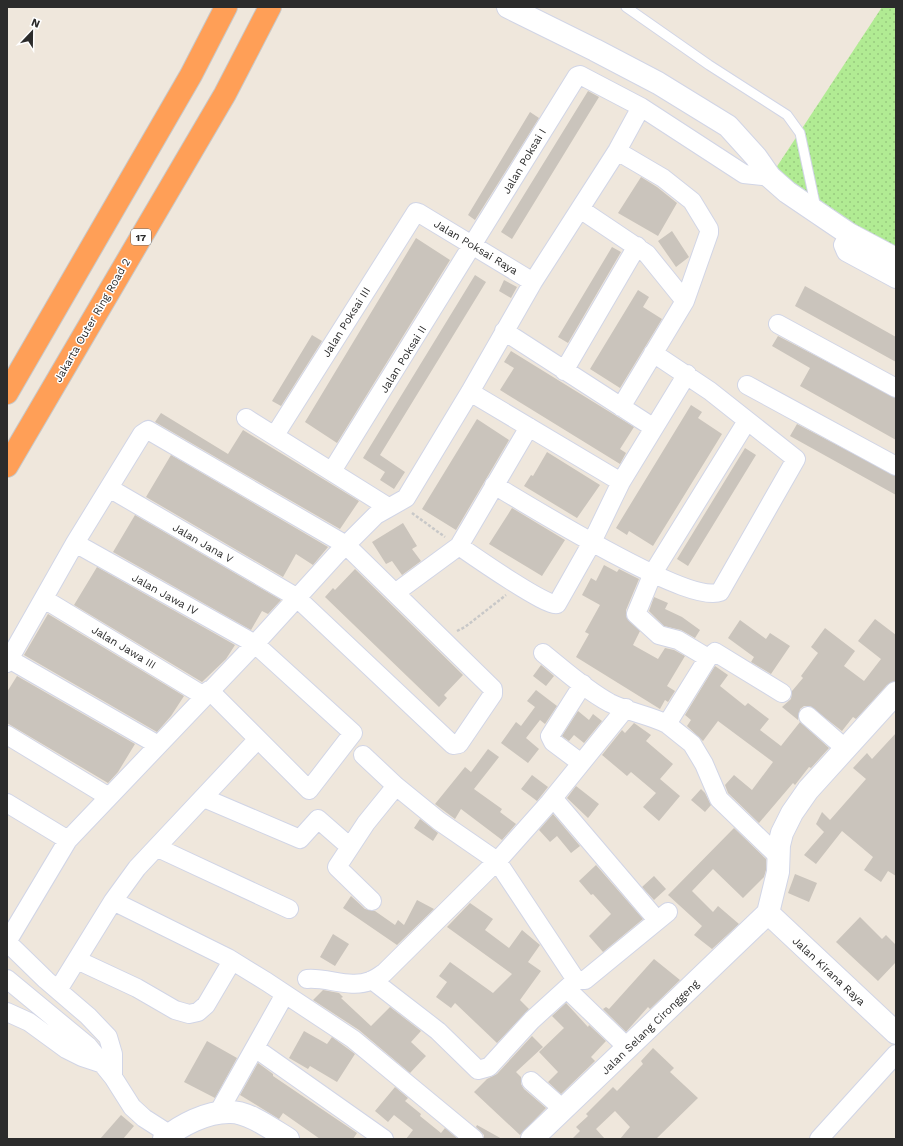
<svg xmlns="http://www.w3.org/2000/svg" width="903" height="1146" viewBox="0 0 903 1146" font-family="'Work Sans',sans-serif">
<defs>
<pattern id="grass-dots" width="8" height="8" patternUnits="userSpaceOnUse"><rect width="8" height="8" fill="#b1eb93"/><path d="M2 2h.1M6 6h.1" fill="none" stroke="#98ca7f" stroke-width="1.8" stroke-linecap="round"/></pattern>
</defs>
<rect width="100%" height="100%" fill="#efe7dc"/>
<path fill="url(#grass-dots)" d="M882,7H896V259L770,177Z"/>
<path fill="#cac4bc" d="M588,91L599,97L512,239L501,232Z
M530,112L539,118L475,220L468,215Z
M641,177L657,187L677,203L658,236L618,213Z
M672,231L689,257L676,267L658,241Z
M416,238L450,260L337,443L305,422Z
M612,247L621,252L568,343L558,337Z
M475,275L486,282L380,455L405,472L394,489L380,480L385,472L363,458Z
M504,280L517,287L511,298L499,291Z
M805,286L896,337V362L795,306Z
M638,290L649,297L643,307L662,319L620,388L590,369Z
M312,335L322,341L281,406L272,401Z
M778,336L896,398V440L800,386L810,368L772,346Z
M511,351L634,427L620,449L626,453L620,464L500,390L514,368L504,362Z
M691,405L702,412L698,418L722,434L653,546L629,531L627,535L616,528Z
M161,413L228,454L243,430L359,501L340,529L155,422Z
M477,419L509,440L456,530L422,509Z
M797,424L896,476V495L790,436Z
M745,448L756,455L688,566L677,559Z
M547,452L600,485L577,518L524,486L531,475L533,476Z
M171,455L328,547L313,565L296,554L283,577L146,497Z
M512,508L565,540L542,576L489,544Z
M135,515L281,600L268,614L262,611L251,630L113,552Z
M403,523L417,546L412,549L421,561L402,575L392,561L386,564L372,542Z
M604,565L617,572L619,569L639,579L626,610V616L629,621L640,631L633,645L658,659L665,648L674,650L685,656L667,686L675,691L668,702L665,700L660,709L576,657L589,634L585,632L600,605L582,595L591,578L596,581Z
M97,567L235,645L226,659L202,682L74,605Z
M355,569L463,675L444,695L447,698L439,707L325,597L333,588L335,590Z
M654,597L668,603L665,609L682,617L700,630L695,638L681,630L664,626L649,611Z
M48,614L184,696L171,716L157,732L24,655Z
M875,619L896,635V681L887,685L856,719L853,717L842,731L810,706H804L800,709L798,720L782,707L791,699L792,691L803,678L801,676L818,653L811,647L825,628L855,651L844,666L864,681L881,659L858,641Z
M740,620L766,639L770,633L790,646L771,674L751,662L754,657L728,638Z
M541,665L554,676L546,686L533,676Z
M715,666L728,675L720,686L745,706L748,703L769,719L760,730L781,746L800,722L829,748L811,768L809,767L795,785L793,783L759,823L728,793L725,785L734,775L752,790L773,762L718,721L703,741L687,726L691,720L685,715Z
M17,676L135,744L118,772L108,783L7,723V692Z
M536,690L557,706L545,724L540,720L526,738L539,749L528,763L501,743L516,722L521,726L535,707L527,701Z
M578,711L589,720L593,714L602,721L584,743L574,735L569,741L562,736Z
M634,723L651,735L646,741L673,764L660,779L680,796L659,821L643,807L656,793L631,772L627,776L602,755L622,730L625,733Z
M896,733V876L888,871L881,882L864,870L873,857L842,831L816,864L804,855L824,832L816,824L822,812L830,820L866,779L853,768L867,753L872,759Z
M488,749L499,757L474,789L502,809L500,812L516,824L502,840L461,809L455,819L435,804L465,767L471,772Z
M532,775L548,787L537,801L521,789Z
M576,786L599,804L588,818L567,798Z
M701,789L705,793L711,805L705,812L691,800Z
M553,814L580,846L571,853L557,836L550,842L539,830Z
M420,819L438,833L433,841L414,828Z
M734,828L766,859V870L764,877L743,898L713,869L692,891L713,912L718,906L739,924L712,949L694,935L702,926L668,895Z
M596,865L643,919L603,952L589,936L611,914L593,894L591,895L579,881Z
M795,874L817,883L809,902L788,893Z
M654,876L666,889L654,900L642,887Z
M351,896L365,909L375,911L395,925L398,920L404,925L417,900L434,909L397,945L343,908Z
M470,903L493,919L485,930L509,948L522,930L540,945L528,962L541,971L520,1000L529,1009L497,1043L455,1003L451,1008L436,997L447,982L439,976L450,962L493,993L512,974L447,927Z
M860,917L882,939L886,935L896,945V962L878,981L836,942Z
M333,934L349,944L335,966L320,957Z
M654,959L680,980L650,1009L648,1007L626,1032L603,1009L606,1007L609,1009Z
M323,990L339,993L343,997L341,998L371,1026L390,1007L421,1031L411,1042L426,1056L410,1073L359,1030L313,1000Z
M566,1003L588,1027L589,1025L606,1041L591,1057L595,1061L561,1094L548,1082L558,1072L539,1052L564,1028L552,1016Z
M304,1031L327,1044L332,1037L355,1054L337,1082L310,1066L308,1069L289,1058Z
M532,1036L543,1047L516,1072L521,1077V1084L524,1089L546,1108L520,1135L474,1092L487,1079L497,1074Z
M207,1041L237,1058L215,1098L184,1082Z
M653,1048L674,1068L670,1072L698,1098L656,1139H620L630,1127L615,1111L596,1129L605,1139H572L580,1131L576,1127L588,1116L586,1114L613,1087L617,1091L643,1064L641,1061Z
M258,1063L273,1074V1076L357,1133L353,1139H320L283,1113L279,1119L240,1095Z
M395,1087L408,1098L405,1101L421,1114L420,1116L441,1133L445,1128L458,1139H406L413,1130L394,1115L388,1122L375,1111Z
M121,1115L134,1126L123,1139H100Z
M477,1125L502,1139H484V1135L476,1127Z"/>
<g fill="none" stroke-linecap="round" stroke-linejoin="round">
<g stroke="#d1d5e6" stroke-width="11">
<path id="lane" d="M626,7L709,65L787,115L800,133L816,208"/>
</g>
<g stroke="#d1d5e6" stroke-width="20">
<path id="street" d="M617,151L663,178L692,201L709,229V233L685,301L621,407
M580,209L647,254L685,301
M849,234L843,245L846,252L896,279
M778,324L896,388
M504,331L654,428
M564,371L637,246
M747,385L896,466
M470,392L621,482
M246,418L388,507
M275,435L416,212L419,213L533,282
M332,471L577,76L580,75L641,107L744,174L770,177
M494,485C528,505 688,605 720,592L796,459L710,391L653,353
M75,543L255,644L353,733L309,790L209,690
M459,546C472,555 548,608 557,604L591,544L621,482L687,374
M395,593L459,546L529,427
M44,599L204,696
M543,653C564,670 586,690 610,703C628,712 649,715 667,724L708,658L715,652L782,693
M708,658L678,640L659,635L636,614L653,573L747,421
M9,659L158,745
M7,663L75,543L142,434L148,430L346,545L493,689V694L459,744L453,745L296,597L109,488
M808,716L846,749
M667,724L692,744L704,764L719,799L778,856
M7,735L109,797
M363,755L396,786L439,821L497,861L576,980
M581,763L553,742L550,736L583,684
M204,798L300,839L318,819L350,847
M553,798L657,920
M7,803L68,840
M158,848L289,909
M113,901L228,958L267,982L353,1039L474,1139
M372,901L337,867L366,823L396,786
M7,942L68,840L255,644L336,555L376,515L406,498L470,392L533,282L617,151L641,107
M7,942L46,980L88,1016L108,1037L113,1054V1077
M77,960L137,988L175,1010L189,1014L198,1012L206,1005L232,961
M7,979L88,1046L113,1077L132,1107L144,1118L169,1134
M307,979C327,977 351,989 370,981C375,979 379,976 384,973L501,857L549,803L626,708
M372,980L438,1031L478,1070L489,1067L532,1020L576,980H585L668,912
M567,989L628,1048
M58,990L113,901L137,868L258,739
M7,1012L29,1022L66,1049L82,1057L103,1064
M255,1048L384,1139
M531,1081L564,1110
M218,1113L285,994
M819,1139L896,1054"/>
</g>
<g stroke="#d1d5e6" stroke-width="24">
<path id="secondary" d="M508,7L595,50L658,83L728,126L756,157L770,177L787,192L849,234L896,259
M768,913L778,872L779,845L782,833L792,813L808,790L896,693
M768,913L896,1033
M164,1139C181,1125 206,1112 229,1112C248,1111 273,1130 288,1139
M532,1139L768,913"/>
</g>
<g stroke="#c8c8c8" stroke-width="24">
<path id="highway" d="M7,393L191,75L226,7
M7,466L225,94L270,7"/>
</g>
<path stroke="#c8c8c8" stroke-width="2.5" stroke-dasharray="3 2" stroke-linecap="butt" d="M412,513L445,537
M457,631L465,627L506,595"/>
<use href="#lane" stroke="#fff" stroke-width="9"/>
<use href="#street" stroke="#fff" stroke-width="18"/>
<use href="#secondary" stroke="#fff" stroke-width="22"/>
<use href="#highway" stroke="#ff9f57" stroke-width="22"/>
</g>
<g text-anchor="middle" stroke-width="3" stroke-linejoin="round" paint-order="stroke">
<rect fill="#fff" stroke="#6b6b6b" stroke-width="1" x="131" y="229" width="20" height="16" rx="3"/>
<g font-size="10" font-weight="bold" fill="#2b2b2b">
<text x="141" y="241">17</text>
</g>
<g font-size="11" fill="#2b2b2b" stroke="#fff">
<text transform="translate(524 161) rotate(-59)" y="4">Jalan Poksai I</text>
<text transform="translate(476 247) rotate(31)" y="4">Jalan Poksai Raya</text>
<text transform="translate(92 320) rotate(-60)" y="4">Jakarta Outer Ring Road 2</text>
<text transform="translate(346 322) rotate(-58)" y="4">Jalan Poksai III</text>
<text transform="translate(403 359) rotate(-58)" y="4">Jalan Poksai II</text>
<text transform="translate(203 543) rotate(30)" y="4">Jalan Jana V</text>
<text transform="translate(165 594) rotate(29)" y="4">Jalan Jawa IV</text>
<text transform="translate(124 647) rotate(31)" y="4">Jalan Jawa III</text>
<text transform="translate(829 971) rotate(43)" y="4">Jalan Kirana Raya</text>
<text transform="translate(650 1027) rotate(-44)" y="4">Jalan Selang Cironggeng</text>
</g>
</g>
<rect width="903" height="1146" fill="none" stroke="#2b2b2b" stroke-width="16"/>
<g transform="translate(32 32) rotate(22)" stroke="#ffffff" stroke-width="3" paint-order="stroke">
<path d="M0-3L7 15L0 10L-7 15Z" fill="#2b2b2b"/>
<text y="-6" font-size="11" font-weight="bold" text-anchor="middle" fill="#2b2b2b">N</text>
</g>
</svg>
